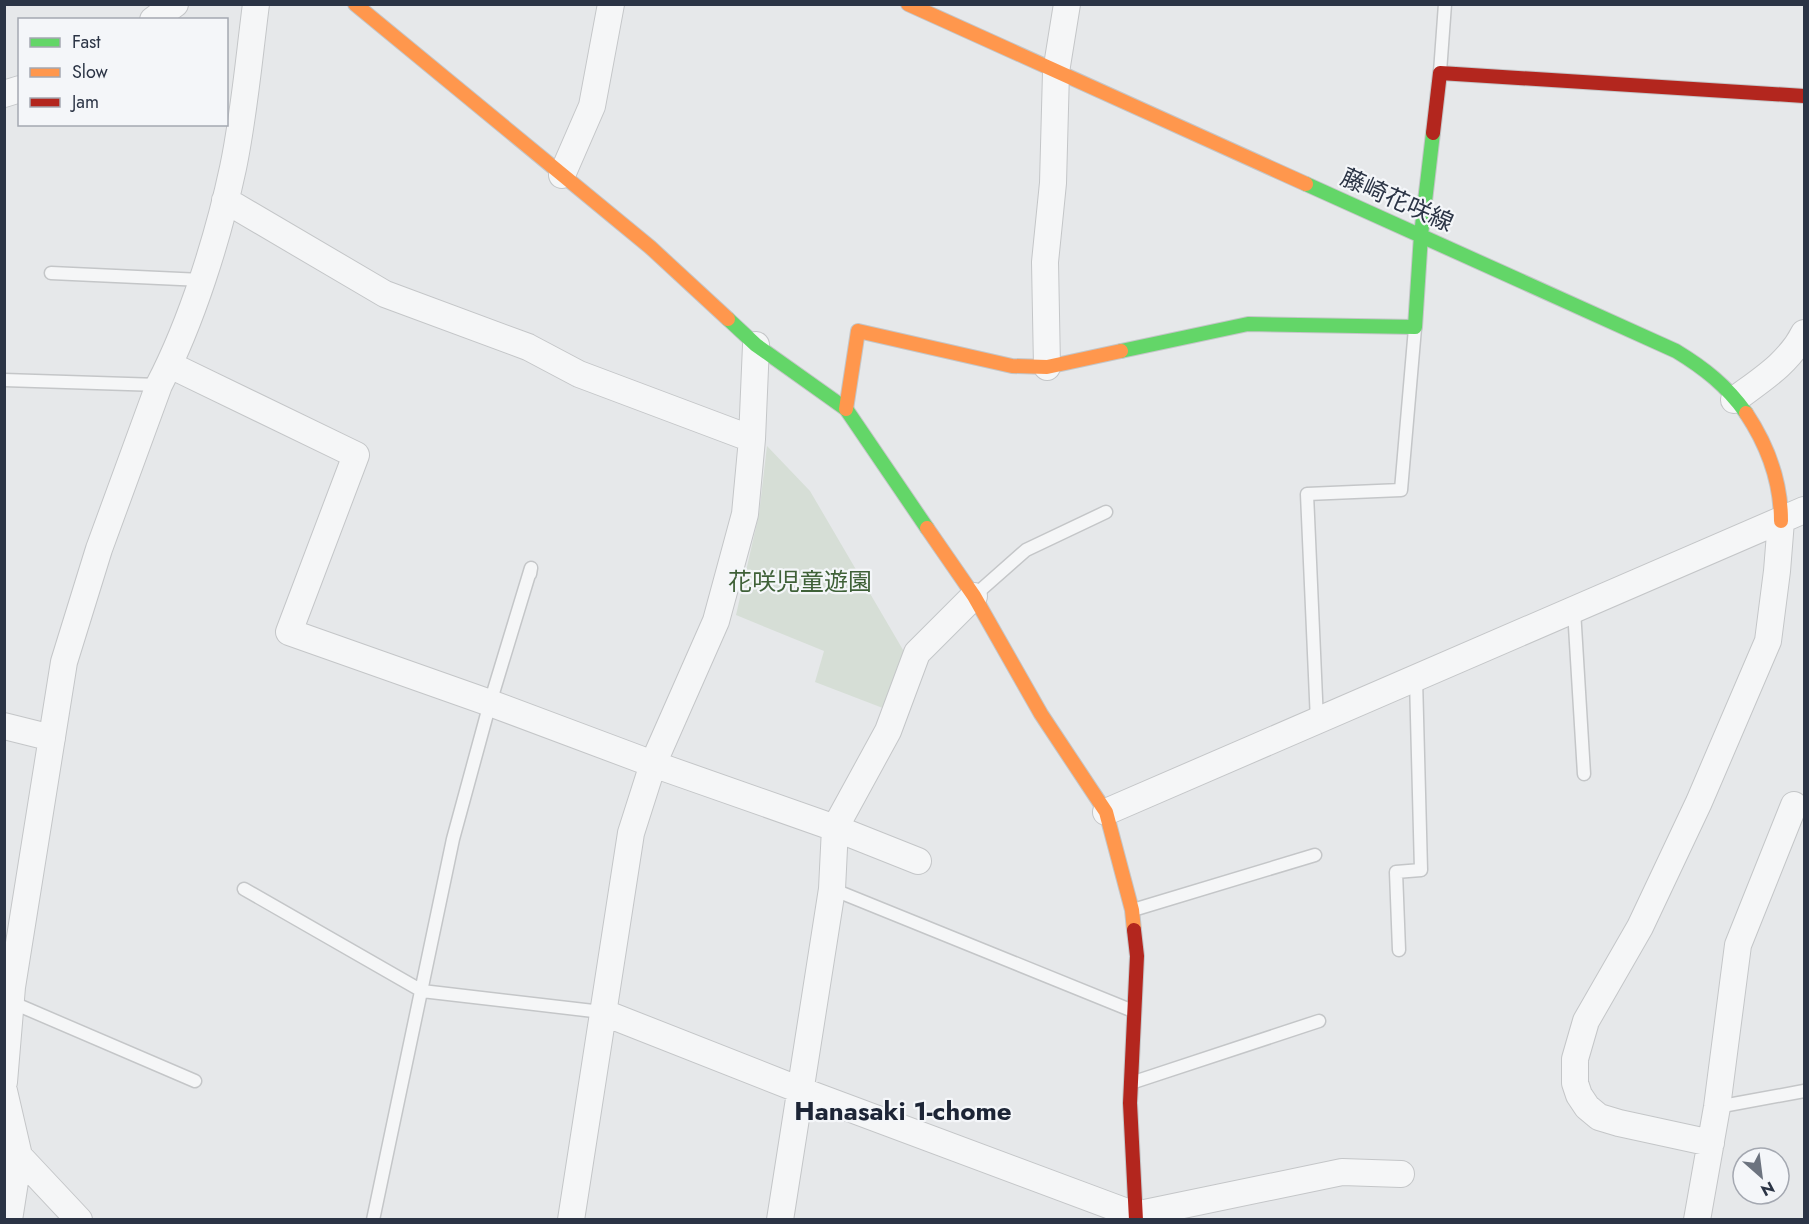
<svg xmlns="http://www.w3.org/2000/svg" width="1809" height="1224" viewBox="0 0 1809 1224" font-family="Jost,'Noto Sans JP',sans-serif">
<rect width="100%" height="100%" fill="#e6e8ea"/>
<path fill="#d6ded6" d="M767,446L810,491L906,655L888,710L815,682L824,651L736,615L759,514Z"/>
<g fill="none" stroke-linecap="round" stroke-linejoin="round">
<g stroke="#c4c6c8" stroke-width="15">
<path id="lane" d="M1440,72L1445,4
M51,273L202,280
M4,380L159,385
M975,595L1026,550L1106,512
M1574,610L1584,774
M1317,721L1307,494L1401,490L1415,328
M244,889L422,991L602,1012
M832,889L1133,1011
M1133,910L1315,855
M1399,950L1396,872L1421,870L1416,679
M11,1002L195,1081
M1134,1082L1319,1021
M1717,1107L1804,1091
M373,1220L453,839L490,703L531,568L530,574"/>
</g>
<g stroke="#c4c6c8" stroke-width="28">
<path id="street" d="M153,20L175,4
M4,94L20,89
M562,175L592,106L611,4
M225,200L385,294L528,347L579,374L752,439
M170,365L356,455L289,632L490,703L653,764L835,828L918,861
M1047,367L1045,262L1053,183L1056,72L1067,4
M1734,400C1761,380 1789,363 1804,333
M4,726L52,738
M1106,812L1804,510
M602,1012L800,1090L1135,1215L1342,1172L1401,1174
M4,1082L12,987L64,662L99,549L159,385C192,321 218,238 233,168C244,116 249,58 256,4
M4,1091L19,1156L9,1220
M1711,1143L1619,1123L1599,1117L1587,1107L1579,1095L1575,1083V1059L1586,1021L1640,927L1699,802L1768,641L1777,571L1781,521
M19,1156L79,1220
M571,1220L631,833L653,764L716,621L745,514L752,439L756,345
M780,1220L832,889L835,828L888,731L917,653L974,596
M1697,1220L1717,1107L1738,945L1794,805"/>
</g>
<g stroke="#c4c6c8" stroke-width="16">
<path id="fast" d="M1306,184L1676,351C1704,368 1727,386 1746,413
M728,319L756,345L846,409L927,528
M1121,351L1248,324L1415,327L1421,235L1433,133"/>
</g>
<g stroke="#c4c6c8" stroke-width="16">
<path id="slow" d="M355,4L650,247L728,319
M908,4L1306,184
M846,409L858,331L1012,366L1047,367L1121,351
M1746,413C1768,446 1781,481 1781,521
M927,528L974,596L1041,714L1106,812L1132,910L1134,930"/>
</g>
<g stroke="#c4c6c8" stroke-width="16">
<path id="jam" d="M1433,133L1440,73L1804,96
M1134,930L1137,956L1130,1103L1136,1220"/>
</g>
<use href="#lane" stroke="#f5f6f7" stroke-width="12"/>
<use href="#street" stroke="#f5f6f7" stroke-width="26"/>
<use href="#fast" stroke="#63d668" stroke-width="14"/>
<use href="#slow" stroke="#ff974d" stroke-width="14"/>
<use href="#jam" stroke="#b3261e" stroke-width="14"/>
</g>
<g text-anchor="middle" stroke-width="4.5" stroke-linejoin="round" paint-order="stroke">
<g font-size="24" fill="#2b3445" stroke="#f4f6f9">
<text transform="translate(1397 200) rotate(24)" y="8">藤崎花咲線</text>
</g>
<g font-size="24" fill="#3f6138" stroke="#f4f6f9">
<text x="800" y="590">花咲児童遊園</text>
</g>
<g font-size="26" font-weight="bold" fill="#1d2536" stroke="#f4f6f9">
<text x="903" y="1120">Hanasaki 1-chome</text>
</g>
</g>
<rect width="1809" height="1224" fill="none" stroke="#2b3445" stroke-width="12"/>
<rect x="18" y="18" width="210" height="108" fill="#f4f6f9" stroke="#a4a8b1" stroke-width="1.5"/>
<rect x="30" y="38" width="30" height="9" fill="#63d668" stroke="#a4a8b1" stroke-width="1.5"/>
<text x="72" y="48" font-size="18" fill="#2b3445">Fast</text>
<rect x="30" y="68" width="30" height="9" fill="#ff974d" stroke="#a4a8b1" stroke-width="1.5"/>
<text x="72" y="78" font-size="18" fill="#2b3445">Slow</text>
<rect x="30" y="98" width="30" height="9" fill="#b3261e" stroke="#a4a8b1" stroke-width="1.5"/>
<text x="72" y="108" font-size="18" fill="#2b3445">Jam</text>
<g transform="translate(1761 1176) rotate(152)"><circle r="28" fill="#f4f6f9" stroke="#a4a8b1" stroke-width="1.5"/>
<path d="M0-4.5L10 22L0 15L-10 22Z" fill="#6c737f"/>
<text y="-9" font-size="16" font-weight="bold" text-anchor="middle" fill="#2b3445">N</text>
</g>
</svg>
